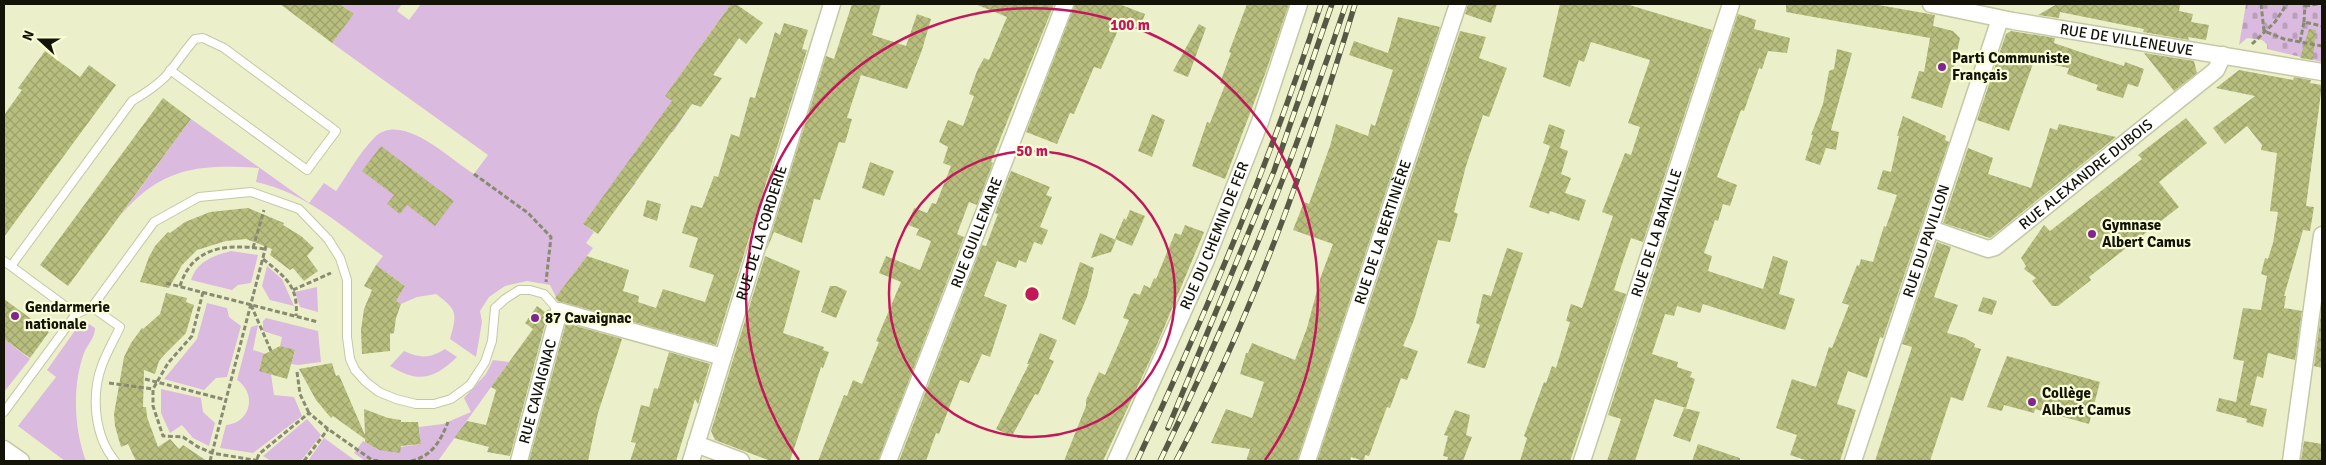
<svg xmlns="http://www.w3.org/2000/svg" width="2326" height="465" viewBox="0 0 2326 465" font-family="Signika,sans-serif">
<defs>
<pattern id="cemetery-stones" width="16" height="16" patternUnits="userSpaceOnUse" patternTransform="scale(1.25)"><rect width="16" height="16" fill="#dabade"/><path d="M2 7V4a2 2 0 0 1 4 0v3zM10 15v-3a2 2 0 0 1 4 0v3z" fill="#ba9fbd"/></pattern>
<pattern id="building-cross-hatch" width="8" height="8" patternUnits="userSpaceOnUse" patternTransform="scale(1.25)"><rect width="8" height="8" fill="#b8be7d"/><path d="M0 0l8 8M0 8l8-8" fill="none" stroke="#9da26b"/></pattern>
</defs>
<rect width="100%" height="100%" fill="#ecf0ca"/>
<path fill="#dabade" d="M343,4H402L397,11L409,20L421,4H731L665,96L687,111L673,132L658,121L621,172L636,183L624,197L610,187L583,224L594,232L586,243L593,248L556,297L550,285L527,281L505,286L489,297L480,311L482,322L476,357L450,339C457,314 458,310 436,294L417,297L401,304L396,301L405,286L376,265L383,256C344,228 305,192 256,182L259,168C199,164 161,167 120,216L191,119L309,203L324,183L336,191C348,174 359,153 374,138C402,110 450,160 474,174L488,155L332,43L354,14L342,5Z
M231,251L258,255L251,283L238,285L232,290L191,280C197,261 213,256 231,251Z
M267,266L282,279L294,306L270,300L262,286Z
M317,287L318,312L300,307L295,292Z
M207,303L227,308L229,317L241,326L227,377L216,378L204,390L164,379L197,339Z
M266,318L318,331L321,362L298,365L291,364L295,351L280,346L263,356L259,370L271,374L274,395L294,397L302,416L253,453L220,448L226,425C251,423 257,393 237,380L251,327L258,325L253,350L266,354L280,346L282,337L263,331V321Z
M81,322H86L95,328C95,338 87,345 84,353C72,386 74,429 86,461H65L18,426L56,377L47,370Z
M4,339L30,359L4,392Z
M445,349L457,357C433,380 418,383 390,366L404,351C419,358 430,359 445,349Z
M493,360L509,362L438,461H365L354,453L363,441L379,450L421,444L419,427L443,424L471,412L464,398L486,374Z
M161,389L201,398L203,412L215,423L209,446L193,438L182,425L170,433L161,413Z
M307,419L321,435L301,461H271L263,456Z
M324,438L356,461H308Z"/>
<path fill="url(#cemetery-stones)" d="M2246,4H2322V62L2267,49V44L2262,40L2247,38L2239,45Z"/>
<path fill="url(#building-cross-hatch)" d="M280,4H340L354,14L332,43Z
M731,4H736L763,23L746,44L739,38L713,75L722,78L701,107L692,104L598,234L583,224L672,101L665,96Z
M852,4H881L872,35L906,46L917,14L931,19L922,50L907,89L861,75L847,118L852,119L845,143L839,142L820,200L814,199L802,243L774,232L766,251L826,56L834,59Z
M975,4H1054L991,162L993,163L977,205L969,202L957,234L964,237L878,461H818L844,395L847,396L853,380L862,384L879,342L876,341L901,282L879,273L886,256L920,270L931,241L916,235L919,229L908,225L914,208L927,213L932,203L936,204L951,166L943,163L948,147L939,142L948,120L963,126L974,96L969,94L977,71L984,58L989,60L1007,17Z
M1075,4H1119L1145,14L1140,28L1122,21L1101,69L1094,67L1074,114L1070,113L1057,144L1026,132Z
M1247,4H1289L1265,74L1225,179L1192,166L1207,122L1210,123L1225,85L1220,83L1231,53L1229,52Z
M1468,4H1497L1491,23L1465,14Z
M1560,4H1626L1712,30L1643,242L1631,238L1621,267L1614,290L1626,294L1570,461H1520L1527,438L1524,436L1544,382L1546,383L1552,366L1556,368L1570,322L1566,321L1571,304L1582,308L1613,216L1602,212L1625,153L1631,155L1640,127L1628,123L1650,60L1591,42L1584,62L1579,60L1570,87L1543,77Z
M1786,4H1873L1935,15L1933,26L1953,31L1960,38L1952,76L1942,108L1911,98L1919,71L1924,72L1930,38L1786,12Z
M2057,4H2170L2180,5L2179,11L2193,14L2191,22L2209,25L2206,40L2188,37L2189,40L2143,32L2144,29L2060,12L2059,18L2038,15Z
M1738,14L1756,20L1754,29L1790,38L1787,53L1768,51L1762,69L1759,68L1744,111L1741,110L1717,177L1737,185L1730,206L1723,204L1718,221L1715,220L1704,253L1712,256L1708,271L1763,289L1773,256L1788,261L1779,294L1795,299L1785,330L1703,304L1700,313L1677,306L1674,316L1665,314L1652,354L1678,362L1677,367L1692,372L1690,377L1695,379L1686,408L1655,399L1635,461H1607L1621,419L1608,415Z
M1398,17L1440,27L1297,461H1246L1250,449L1211,443L1226,409L1252,418L1264,382L1240,374L1246,353H1248L1252,343L1295,360L1307,328L1320,279L1333,244L1293,230L1304,202L1309,204L1330,146L1336,124L1368,136L1371,124L1375,126L1393,70L1349,55L1354,41L1388,53Z
M784,23L808,30L802,49L807,50L716,345L558,301L555,298L587,256L629,270L623,291L639,296L638,302L656,308L663,289L705,302L714,275L689,267L698,238L682,233L683,229L691,205L702,208L714,176L718,177L731,134L739,137L750,97L755,98L775,32L780,35Z
M1199,24L1206,28L1188,77L1173,71Z
M2309,29L2316,30L2313,60L2300,58Z
M1460,31L1486,37L1479,58L1507,68L1489,117L1483,115L1466,166L1454,212L1458,214L1450,242L1438,240L1414,320L1403,346L1418,351L1407,380L1401,378L1390,408L1387,407L1369,456L1365,455L1364,461L1351,457L1350,461H1317Z
M2011,31L2055,38L2054,43L2092,56L2124,66L2125,62L2144,69L2138,87L2128,84L2123,98L2096,90L2098,85L2067,74L2069,68L2034,61L2009,131L1977,120L2006,34Z
M1837,49L1852,53L1831,130L1839,132L1836,150L1826,148L1820,165L1805,160L1813,135H1811L1823,104L1829,71L1834,69Z
M45,51L80,77L89,65L116,85L4,237V115L22,90L18,88Z
M2144,53L2194,61L2197,73L2174,91Z
M2239,70L2293,80L2294,77L2311,80L2310,83L2322,85L2306,206L2314,207L2310,231L2303,230L2284,296H2286L2284,308L2302,311L2295,360L2268,353L2263,378L2257,376L2250,405L2267,409L2263,427L2246,422L2247,419L2216,411L2219,398L2236,402L2244,361L2233,359L2243,308L2261,310L2267,276L2261,274L2265,258L2268,259L2273,243L2278,212L2270,211L2277,153L2261,150L2262,145L2247,126L2225,144L2213,128L2255,96L2216,88Z
M163,98L191,119L68,286L40,265Z
M1152,114L1165,120L1152,157L1138,151Z
M1903,116L1946,136L1945,140L1949,142L1883,338L1880,337L1867,378L1848,371L1837,404L1856,410L1840,461H1808L1790,455L1797,435L1776,428L1792,379L1816,387L1829,347L1832,348L1849,305L1842,303L1857,265L1859,266L1861,259L1873,262L1884,226L1886,227L1897,195L1877,189L1883,170L1891,172L1899,136H1897Z
M2186,118L2207,143L2159,182L2179,207L2089,277L2091,280L2058,306H2052L2032,281L2036,278L2024,269L2026,266L2021,258L2044,225L2050,231L2142,159L2138,155Z
M1549,124L1565,130L1560,148L1568,151L1561,174L1571,178L1565,193L1586,200L1579,221L1550,211L1549,214L1529,207L1550,146L1543,143Z
M2059,124L2116,137L1990,238L1943,223L1968,148L1993,158L1988,174L2031,188L2050,128L2057,130Z
M381,146L454,201L435,226L407,205L400,214L387,204L394,195L362,171Z
M870,162L894,171L884,196L862,188Z
M1011,171L1050,187L1046,195L1052,197L1040,227L1048,230L1042,245L1034,242L1026,263L1019,260L1016,268L997,261L984,296L1007,305L990,357L982,354L969,383L960,380L939,434L936,433L926,461H899L982,245L986,246L998,214L995,213Z
M647,200L661,204L657,221L643,216Z
M248,208L284,223L283,225L301,236L314,248L307,256L318,271L304,281L293,268L290,270L270,255L272,249L246,239L226,241L197,250L182,265L169,288L140,282L149,257L155,246L168,232L170,233L185,222L210,212Z
M1130,210L1145,216L1132,246L1115,239L1124,218L1126,220Z
M1185,225L1204,232L1156,347L1103,461H1064L1086,406V400L1099,372L1105,375L1129,320L1123,318L1131,297L1134,293L1140,295L1144,285L1150,288L1154,278L1156,279L1175,233L1181,235Z
M1100,233L1116,240L1111,252L1091,258Z
M1937,242L1951,247L1934,297L1958,305L1947,333L1965,338L1975,344L1974,347L1981,349L1963,401L1951,397L1930,461H1875L1912,347L1902,344Z
M1507,248L1523,253L1485,368H1483L1467,363L1480,325L1476,323L1483,294L1491,296Z
M765,256L800,271L783,333L824,347L823,350L829,352L823,368L821,367L790,461H771L715,440L711,431Z
M1080,262L1094,268L1087,297L1075,325L1062,319Z
M376,265L405,286L396,301L401,304L396,318L394,333L390,334V351L362,354L361,330L364,309L372,290L364,286Z
M830,286H836L847,291L836,318L821,312Z
M166,293L187,298L186,302L194,305L186,333L165,354L159,361L155,374L144,370L143,407H146L147,417L158,447L170,439L179,449L183,445L207,461H136L128,444L121,447L115,426L114,414L124,357L131,343L142,328L143,329L160,314Z
M1983,297L1997,301L1992,315L1978,311Z
M4,299L49,332L30,358L4,339Z
M537,306L545,312L549,309L510,456L487,452L489,447L454,438L467,421L486,425L496,390L491,387L533,329L525,323Z
M2321,314H2322V368L2314,366Z
M566,323L622,339L598,413L588,461H529Z
M1040,333L1057,340L1049,359L1054,361L1038,395L1035,394L1012,436L996,429L1029,364H1027Z
M280,346L295,350L287,379L259,371L263,355Z
M669,352L710,364L698,404L695,399L676,461H630L636,443L631,442L641,405L649,407L654,388L658,389Z
M2007,356L2100,382L2089,424L2035,409L2034,413L2004,405L2002,411L1987,407Z
M332,363L336,376L339,375L365,435L364,409L388,418L401,420V422H418L421,444L401,446L400,453L379,450L365,442V439L333,416L331,418L316,400L299,369Z
M1684,408L1700,412L1690,442L1673,436Z
M1455,410L1470,415L1466,435L1472,437L1463,461H1447L1448,457L1443,456L1448,436L1444,435Z
M2304,441L2322,444V461H2301Z
M1698,444L1740,458V461H1692Z"/>
<g fill="none" stroke-linecap="round" stroke-linejoin="round">
<g stroke="#c4c8a4" stroke-width="10">
<path id="service" d="M4,261L76,314
M11,266L132,101C144,94 155,87 165,77C176,65 184,51 195,39L203,38L224,48L336,131L307,170L170,70
M92,307L120,327C114,340 107,352 102,365C91,395 94,436 115,461
M4,412L76,314L92,307L154,222L199,197L251,192L299,209L328,239L340,258L347,280V337L350,359L355,370L366,382L379,392L396,399L416,404H434L451,399L470,385L485,362L492,341L495,308L505,299L519,290H530L544,294L559,311"/>
</g>
<g stroke="#c4c8a4" stroke-width="19">
<g id="minor">
<path id="s1" d="M1931,4L2013,21L2322,72"/>
<path id="s2" d="M1931,229L1988,249L1995,247L2216,70L2223,55"/>
<path d="M696,444L741,461"/>
<path d="M4,449L21,461"/>
<path id="s3" d="M519,461L559,311L723,357"/>
<path id="s4" d="M691,461L832,4"/>
<path id="s5" d="M888,461L1065,4"/>
<path id="s6" d="M1116,461L1206,260L1260,122L1299,4"/>
<path id="s7" d="M1307,461L1458,4"/>
<path id="s8" d="M1582,461L1731,4"/>
<path id="s9" d="M1853,461L2000,19"/>
<path d="M2291,461L2322,235"/>
</g>
</g>
<path stroke="#888b70" stroke-width="3" stroke-dasharray="5 2.5" stroke-linecap="butt" d="M2261,4L2264,31L2284,39L2322,46
M2305,6L2318,4
M2304,22L2305,4
M2300,42L2304,22L2322,26
M2252,44L2275,22L2287,4
M474,174L528,213L551,237L546,282
M253,248L264,210
M263,259C284,276 299,286 296,316
M166,283L318,322
M180,286C193,245 228,244 265,249
M293,290L331,273
M203,292L192,336L168,363L153,389V406L163,436L183,437L198,447L212,453L260,461
M251,305L271,351
M297,372L300,394L309,413
M145,379L226,400
M109,383L153,389
M257,459L259,454L309,413L328,429L372,460L381,461
M210,461L266,246
M304,461L328,429
M411,461C432,456 440,442 448,422"/>
<use href="#service" stroke="#fff" stroke-width="8"/>
<use href="#minor" stroke="#fff" stroke-width="16"/>
<g stroke="#575945" stroke-width="5.5">
<path id="rail" d="M1168,428L1274,171L1332,4
M1137,461C1207,312 1271,160 1321,4
M1160,461C1232,313 1294,160 1346,4
M1176,461C1252,316 1308,160 1355,4"/>
</g>
<use href="#rail" stroke="#f9fed7" stroke-width="4" stroke-dasharray="11" stroke-linecap="butt"/>
</g>
<g fill="none" stroke="#c2185b" stroke-width="2.5">
<circle cx="1032" cy="294" r="143"/>
<path d="M799 460A286 286 0 1 1 1265 460"/>
</g>
<g fill="#83248f" stroke="#f9fed7" stroke-width="2">
<circle cx="1942" cy="67" r="5"/>
<circle cx="2092" cy="234" r="5"/>
<circle cx="15" cy="316" r="5"/>
<circle cx="535" cy="318" r="5"/>
<circle cx="2032" cy="402" r="5"/>
</g>
<g text-anchor="middle" stroke-width="4.5" stroke-linejoin="round" paint-order="stroke">
<g font-size="15" fill="#131407" stroke="#f9fed7">
<text dy="5" stroke="none"><textPath href="#s1" startOffset="199">RUE DE VILLENEUVE</textPath></text>
<text dy="5" stroke="none"><textPath href="#s2" startOffset="184">RUE ALEXANDRE DUBOIS</textPath></text>
<text dy="5" stroke="none"><textPath href="#s5" startOffset="245">RUE GUILLEMARE</textPath></text>
<text dy="5" stroke="none"><textPath href="#s7" startOffset="241">RUE DE LA BERTINIÈRE</textPath></text>
<text dy="5" stroke="none"><textPath href="#s4" startOffset="239">RUE DE LA CORDERIE</textPath></text>
<text dy="5" stroke="none"><textPath href="#s8" startOffset="240">RUE DE LA BATAILLE</textPath></text>
<text dy="5" stroke="none"><textPath href="#s6" startOffset="246">RUE DU CHEMIN DE FER</textPath></text>
<text dy="5" stroke="none"><textPath href="#s9" startOffset="232">RUE DU PAVILLON</textPath></text>
<text dy="5" stroke="none"><textPath href="#s3" startOffset="72">RUE CAVAIGNAC</textPath></text>
</g>
<g font-size="15" font-weight="bold" fill="#131407" stroke="#f9fed7" text-anchor="start">
<text x="1952" y="63">Parti Communiste<tspan x="1952" dy="17">Français</tspan></text>
<text x="2102" y="230">Gymnase<tspan x="2102" dy="17">Albert Camus</tspan></text>
<text x="25" y="312">Gendarmerie<tspan x="25" dy="17">nationale</tspan></text>
<text x="545" y="323">87 Cavaignac</text>
<text x="2042" y="398">Collège<tspan x="2042" dy="17">Albert Camus</tspan></text>
</g>
</g>
<circle cx="1032" cy="294" r="8" fill="#c2185b" stroke="#f9fed7" stroke-width="2.5"/>
<g font-size="15" text-anchor="middle" font-weight="bold" fill="#c2185b" stroke="#f9fed7" stroke-width="4.5" stroke-linejoin="round" paint-order="stroke">
<text x="1130" y="30">100 m</text>
<text x="1032" y="156">50 m</text>
</g>
<rect width="2326" height="465" fill="none" stroke="#131407" stroke-width="10"/>
<g transform="translate(40 40) rotate(291)" stroke="#f9fed7" stroke-width="4" paint-order="stroke">
<path d="M0-4L9 19L0 12L-9 19Z" fill="#131407"/>
<text y="-8" font-size="14" font-weight="bold" text-anchor="middle" fill="#131407">N</text>
</g>
</svg>
